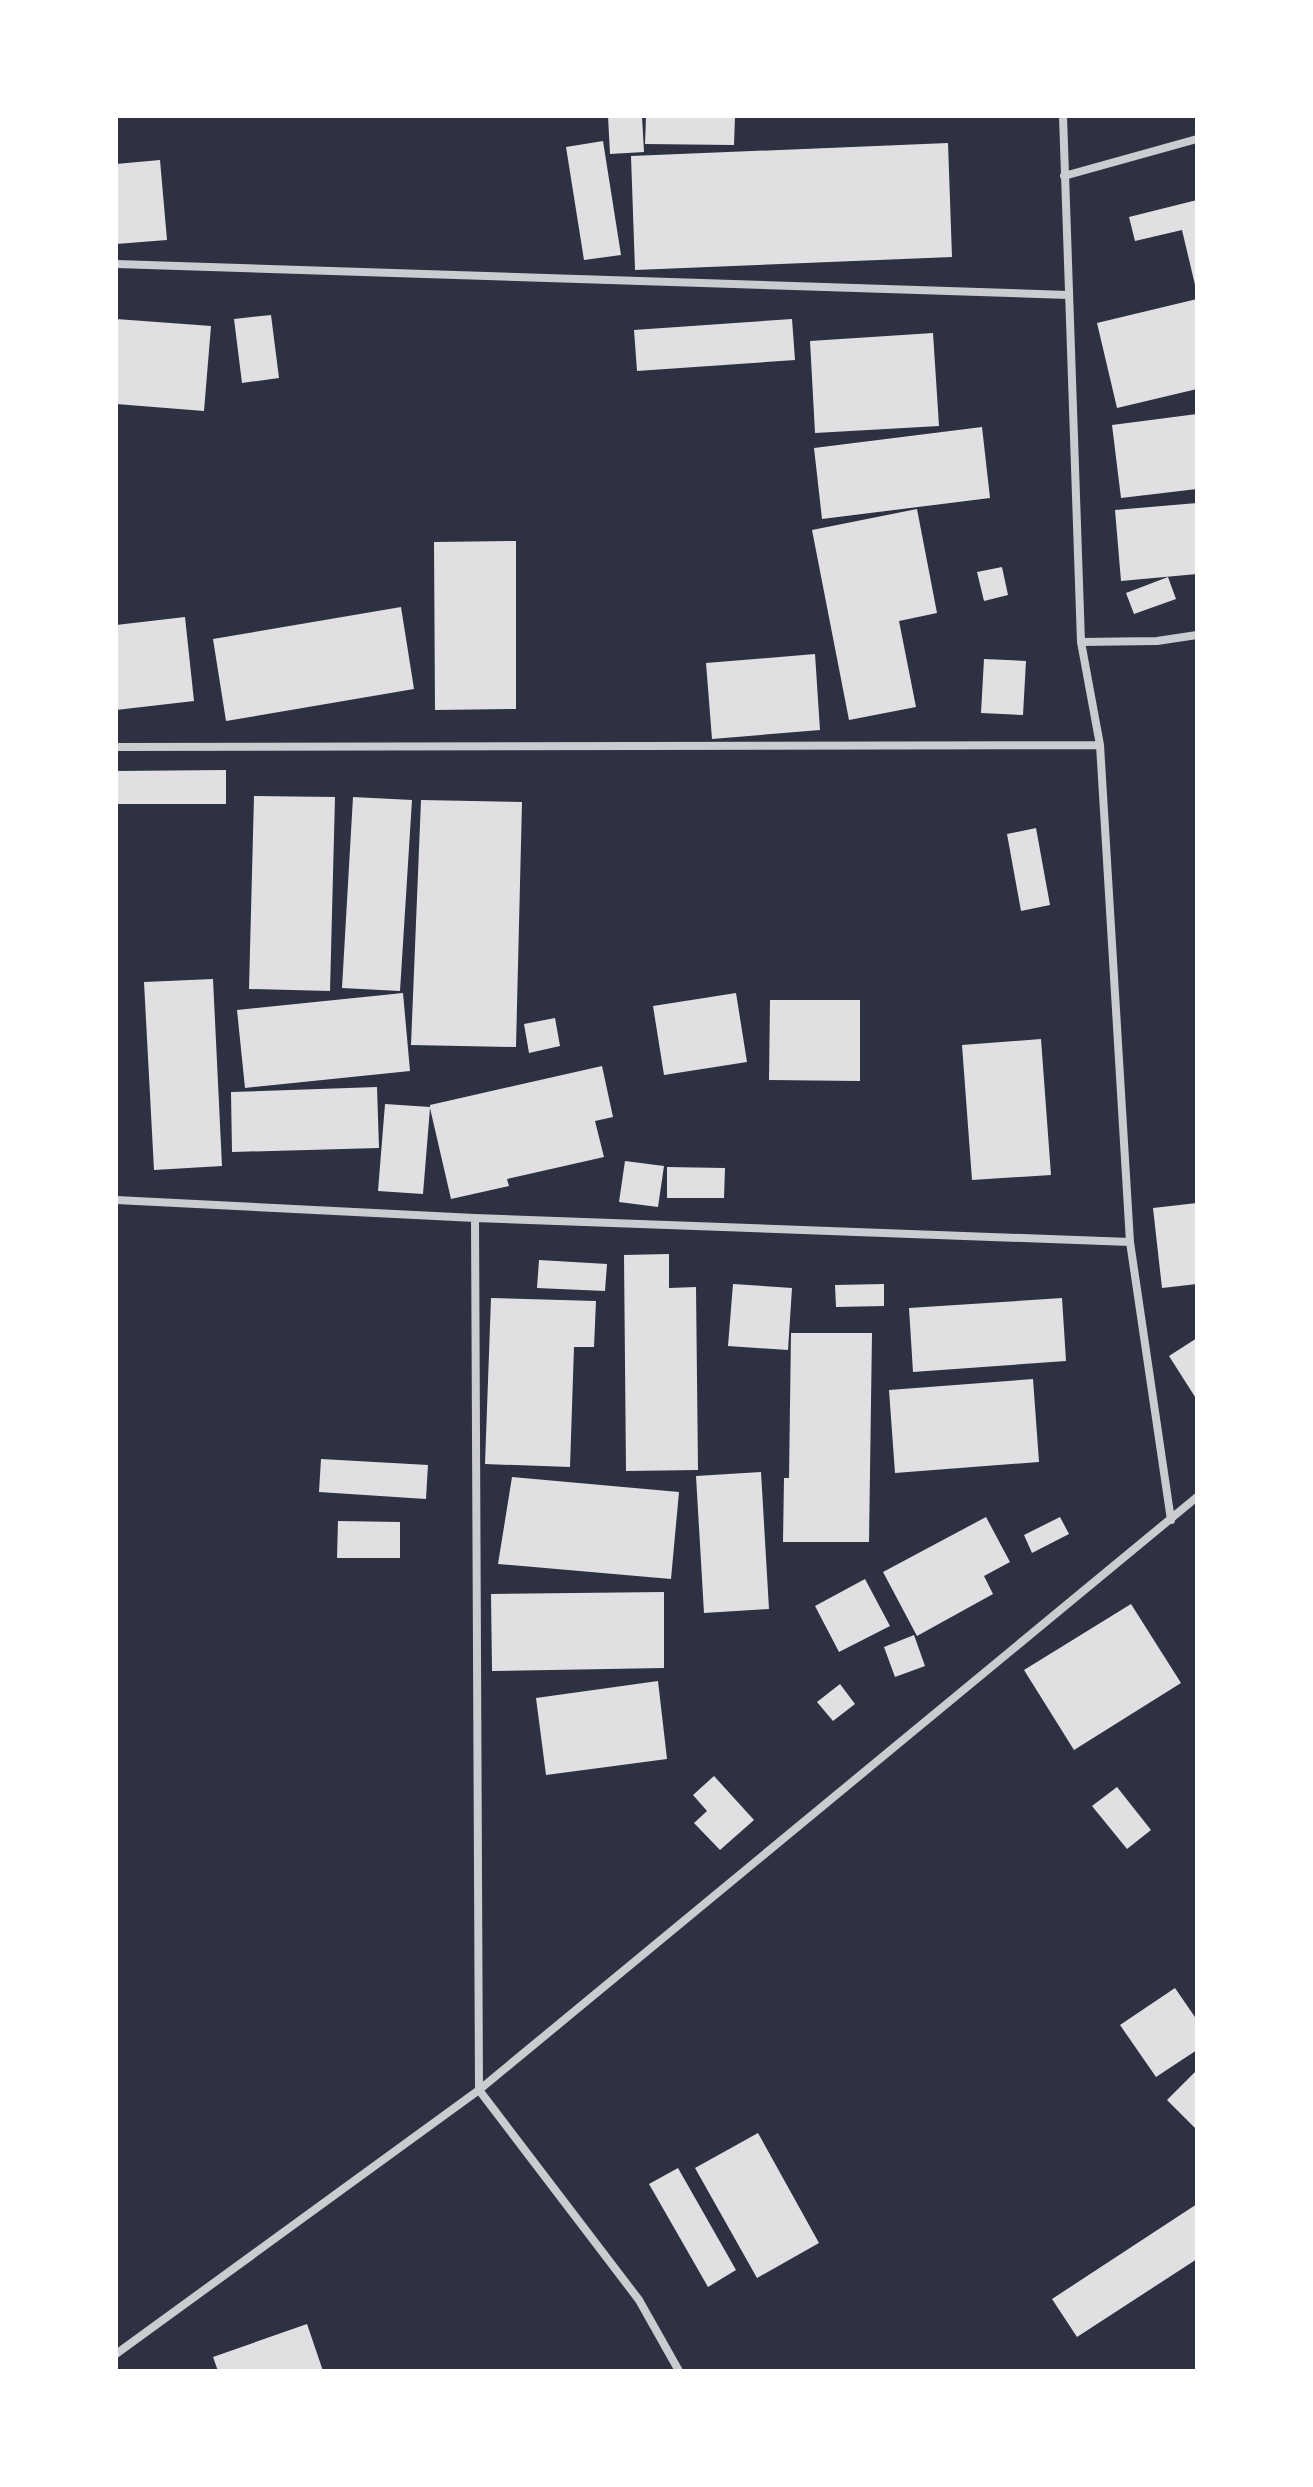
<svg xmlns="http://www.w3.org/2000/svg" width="1313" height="2487" viewBox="0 0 1313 2487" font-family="'IBM Plex Serif',serif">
<rect width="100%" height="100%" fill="#2d3142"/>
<path fill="#e0e0e3" d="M608,116H642L644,152L610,154Z
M646,116H735L734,145L645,144Z
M603,141L621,255L584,260L566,147Z
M948,143L952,257L635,270L631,156Z
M160,160L167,240L116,244V164Z
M1197,200V289H1196L1182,230L1135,241L1129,217Z
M1197,299V389L1117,408L1097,323Z
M271,315L279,378L242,383L234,319Z
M116,319L211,326L204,411L116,404Z
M792,319L795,360L637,371L634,330Z
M933,333L939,426L815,433L810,341Z
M1197,414V489L1121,498L1112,425Z
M982,427L990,498L822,519L814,448Z
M1197,503V574L1121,581L1115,510Z
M917,509L937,613L899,621L916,707L849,720L812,530Z
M516,541V709L435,710L434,542Z
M1002,567L1008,595L984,601L977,572Z
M1168,577L1176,599L1134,614L1126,593Z
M401,607L414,689L226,721L213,639Z
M185,617L194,701L116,710V625Z
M815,654L820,730L712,739L706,663Z
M984,659L1026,661L1023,715L981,713Z
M226,770V804H116V771Z
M254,796L335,797L330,991L249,989Z
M353,797L412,800L400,991L342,988Z
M421,800L522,802L516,1047L411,1045Z
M1036,828L1050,905L1021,911L1007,834Z
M213,979L222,1166L154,1170L144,982Z
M403,993L410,1071L245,1088L237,1010Z
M736,993L747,1062L664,1075L653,1006Z
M770,1000H860V1081L769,1080Z
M555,1018L560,1046L529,1053L524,1024Z
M1041,1039L1051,1175L972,1180L962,1045Z
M602,1066L613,1117L595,1121L604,1157L507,1179L509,1186L451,1199L430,1108L423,1194L378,1191L385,1104L430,1107V1105Z
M377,1087L379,1148L232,1152L231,1092Z
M625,1161L664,1166L658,1207L619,1202Z
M667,1167L725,1168L724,1198H667Z
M1197,1203V1284L1162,1288L1153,1208Z
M669,1254V1288L696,1287L698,1470L626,1471L624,1255Z
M539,1260L607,1264L605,1291L537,1288Z
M733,1284L792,1288L788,1350L728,1346Z
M884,1284V1306L836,1307L835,1285Z
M491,1298L596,1301L594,1347H574L570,1467L485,1464Z
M1062,1298L1066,1361L913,1372L909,1308Z
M791,1333H872L869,1542H783L784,1478H789Z
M1197,1338V1400L1169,1356Z
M1033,1379L1039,1462L895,1473L889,1390Z
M321,1459L428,1465L426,1499L319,1492Z
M761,1472L769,1609L704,1613L696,1476Z
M512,1477L679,1492L671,1579L498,1564Z
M986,1517L1010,1562L984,1576L993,1594L917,1636L883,1572Z
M1060,1517L1069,1534L1032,1553L1024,1535Z
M338,1521L400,1522V1558H337Z
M865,1579L890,1626L839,1652L815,1606Z
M664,1592V1668L492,1671L491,1594Z
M1131,1604L1181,1683L1074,1750L1024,1670Z
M914,1635L925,1666L895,1677L884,1647Z
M658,1681L667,1759L546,1775L536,1698Z
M840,1684L855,1704L833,1721L817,1702Z
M714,1776L754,1820L720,1850L694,1823L707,1811L693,1795Z
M1117,1787L1151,1830L1127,1849L1092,1806Z
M1175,1988L1197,2020V2050L1156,2077L1120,2025Z
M1197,2070V2130L1167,2100Z
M758,2133L819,2243L757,2278L695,2168Z
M678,2168L736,2270L708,2287L649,2184Z
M1197,2204V2259L1077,2337L1052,2299Z
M307,2324L323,2371H218L213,2357Z"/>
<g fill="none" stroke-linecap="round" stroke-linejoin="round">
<path stroke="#caccd0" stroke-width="8" d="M1063,116L1081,642L1100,745L1130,1242L1171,1520
M1064,176L1197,139
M116,264L1068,295
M1081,642L1157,641L1197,635
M116,747L1100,745
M116,1200L475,1218L1130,1242
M475,1218L479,2090L639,2300L679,2371
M116,2354L479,2090L1197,1497"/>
</g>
<rect width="1313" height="2487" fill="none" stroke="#ffffff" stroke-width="236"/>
</svg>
